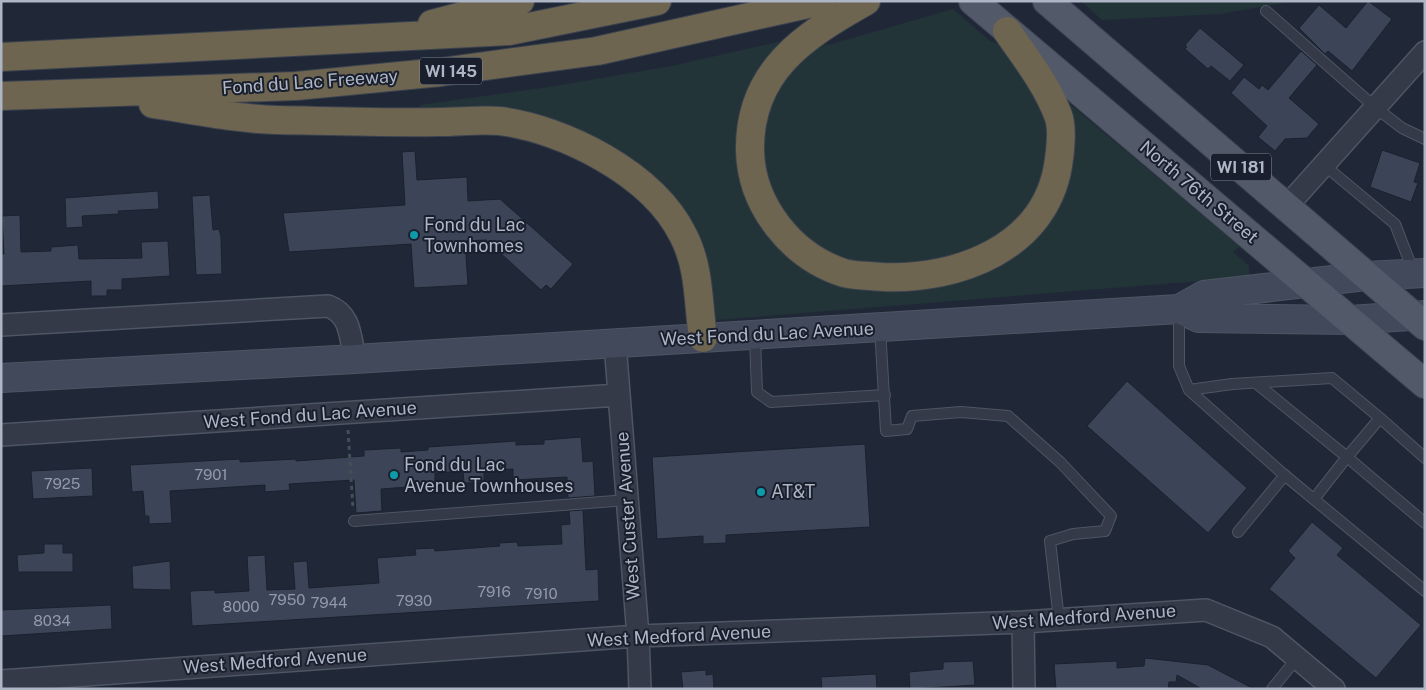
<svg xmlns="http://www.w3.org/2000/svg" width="1426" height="690" viewBox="0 0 1426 690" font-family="'Public Sans',sans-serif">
<rect width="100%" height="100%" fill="#202837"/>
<path fill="#223438" d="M1081,1H1295L1219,14L1102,20Z
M953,9L990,41L1004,46L1042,105L1048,132L1047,163L1040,186L1024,212L1007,229L976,250L948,258L913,264L860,263L831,256L791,230L764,184L760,118L802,50L832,44Z
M782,41L747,193L851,280L1019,243L1066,101L1239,246L1233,252L1249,266V277L716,320L710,315L686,223L508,115L420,108V105L549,87L672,66Z"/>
<path fill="#3c4558" stroke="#1b212e" d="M1368,1L1392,19L1352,71L1328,51L1325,54L1299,28L1319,5L1346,28Z
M1200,28L1244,65L1230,81L1211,66L1208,69L1185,49L1187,47L1185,45Z
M1301,51L1317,65L1289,98L1319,124L1307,138L1285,139L1275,151L1258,137L1267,126L1231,93L1244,77L1259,89L1262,85L1268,90Z
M1382,150L1420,163L1414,182L1418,183L1411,202L1370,187Z
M415,151L417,180L467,177L468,201L500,199L573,264L551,289L546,285L541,290L486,240L465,241L468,285L414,288L411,244L289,252L283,213L405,205L402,152Z
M158,191L159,209L118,211L119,214L82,216L83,227L66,228L65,198Z
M210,195L213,230L219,229L221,237L222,274L196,275L192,196Z
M20,215L21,252L51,251V247L78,245L79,259L142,258L141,242L168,241L170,276L122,279V290H107V296H91V281L1,286V254H4L2,216Z
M1127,381L1247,488L1208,533L1087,426Z
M581,437L583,462L593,461L595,496L568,498L567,477L513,480V469L484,471V482L464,483L463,471L435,473V485L381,489L382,511L356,513L354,480L289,484L290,490L265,492V485L170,491L172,523L149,524V516H145L143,491L132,492L130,465L240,459V462L296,459V461L364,456V450L401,448V452L428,450V447L516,441V445L544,444V440Z
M865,444L870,527L726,535V543L703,544V536L657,539L652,457Z
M92,468L93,496L33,499L31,471Z
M583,510L586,570L598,569L599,601L192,626L190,591L215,590V593L249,591L247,556L265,555L267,590L295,589L293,562L307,561L309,588L379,583L377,558L416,555L415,549L434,548L435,551L500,546L499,543L517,542L518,546L562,544L561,525L570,524L569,511Z
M1312,522L1343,548L1337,555L1421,625L1376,678L1269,589L1295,558L1288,551Z
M44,544H63V553H73V572H18L17,555L44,553Z
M170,561L171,590L133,589L132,566Z
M111,605L112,629L1,636V610Z
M1145,658L1208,665L1254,689H1202L1177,675L1176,682H1169L1168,689H1056L1054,664L1117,661V668L1144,666Z
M973,661L975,685L910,689L909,672L943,669V662Z
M706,670V675L713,674L714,689H683L681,672Z
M876,674L877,689H822L821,677Z"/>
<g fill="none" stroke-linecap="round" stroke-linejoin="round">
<g stroke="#4e5563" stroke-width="12">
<path id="lane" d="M1266,11L1376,108L1402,128L1425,139
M1324,165L1395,224L1414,273
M1179,312V366L1189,390L1282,473L1425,591
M880,328L886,431L907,429L912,416L961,412L1008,416L1060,462L1111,516L1105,531L1073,534L1050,541L1059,620
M755,337L757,392L771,402L885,395
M1256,383L1347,457L1314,499
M1189,390L1232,384L1332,378L1380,418
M1425,458L1380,418L1347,457L1425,523
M354,521L627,500
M1238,532L1285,475
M1272,689L1297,658"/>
</g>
<g stroke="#4e5563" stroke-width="24">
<path id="street" d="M1287,206L1425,52
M1,325L328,306C351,314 350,337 355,359
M615,343L638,636L640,689
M1,435L619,395
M1023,622L1024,689
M1,681L638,636L1023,622L1206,610L1272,637L1334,689"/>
</g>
<g stroke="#4e5563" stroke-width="30">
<path id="secondary" d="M1179,309L1199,318L1350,320L1425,315
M1,378L355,359L1179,309L1204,295L1366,276L1425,273"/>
</g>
<g stroke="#3d4351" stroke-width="30">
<path id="primary" d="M973,1L1425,384
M1047,1L1425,326"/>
</g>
<g stroke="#3b424f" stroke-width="30">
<path id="highway" d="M866,1C804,36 749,71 750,150C751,205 791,256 844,273C856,276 871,276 883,277C958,280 1044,248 1058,166C1060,153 1063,127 1058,115C1047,85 1025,57 1007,31
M432,24L520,1
M1,57L509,31L657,1
M1,96L296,86L441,72L597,51L821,1
M153,104C194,110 236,119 277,120C331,121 385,123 439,122C459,122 480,119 500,121C564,129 653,174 683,235C700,267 698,303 703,338"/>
</g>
<path stroke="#405156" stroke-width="3" stroke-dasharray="4 4" stroke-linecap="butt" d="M348,430L353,509"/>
<use href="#lane" stroke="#343a48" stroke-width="10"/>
<use href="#street" stroke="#343a48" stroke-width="21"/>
<use href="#secondary" stroke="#42495b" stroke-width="28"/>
<use href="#primary" stroke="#525968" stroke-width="28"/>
<use href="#highway" stroke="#6e6551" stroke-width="28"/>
</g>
<g fill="#0f9aa8" stroke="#191f2c" stroke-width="2">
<circle cx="414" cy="235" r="5"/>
<circle cx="394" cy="475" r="5"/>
<circle cx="761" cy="492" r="5"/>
</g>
<g text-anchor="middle" stroke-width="4" stroke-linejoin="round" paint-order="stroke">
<g font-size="15" fill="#9299aa">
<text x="211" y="480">7901</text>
<text x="62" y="489">7925</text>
<text x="494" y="597">7916</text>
<text x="541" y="599">7910</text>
<text x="287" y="605">7950</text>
<text x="414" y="606">7930</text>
<text x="329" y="608">7944</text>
<text x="241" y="612">8000</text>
<text x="52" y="626">8034</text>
</g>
<g fill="#191f2c" stroke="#818897" stroke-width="1">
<rect x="420" y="57.5" width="62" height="27" rx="4"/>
<rect x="1211" y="153.5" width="60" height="27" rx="4"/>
</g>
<g font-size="16" font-weight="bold" fill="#aeb5c5">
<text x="451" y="77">WI 145</text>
<text x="1241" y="173">WI 181</text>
</g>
<g font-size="18" fill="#aeb5c5" stroke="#191f2c">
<text transform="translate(310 82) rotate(-4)" y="6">Fond du Lac Freeway</text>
<text transform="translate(1199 192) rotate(40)" y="6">North 76th Street</text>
<text transform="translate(767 334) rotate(-3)" y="6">West Fond du Lac Avenue</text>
<text transform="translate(310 415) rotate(-4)" y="6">West Fond du Lac Avenue</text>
<text transform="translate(628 516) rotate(-94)" y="6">West Custer Avenue</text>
<text transform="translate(1084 617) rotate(-4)" y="6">West Medford Avenue</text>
<text transform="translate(679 636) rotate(-3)" y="6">West Medford Avenue</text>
<text transform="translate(275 661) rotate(-4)" y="6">West Medford Avenue</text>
</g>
<g font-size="18" fill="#aeb5c5" stroke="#191f2c" text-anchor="start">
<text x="424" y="231">Fond du Lac<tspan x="424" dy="21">Townhomes</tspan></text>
<text x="404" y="471">Fond du Lac<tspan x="404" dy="21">Avenue Townhouses</tspan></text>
<text x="771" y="498">AT&amp;T</text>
</g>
</g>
<rect width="1426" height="690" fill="none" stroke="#aeb5c5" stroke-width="5"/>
</svg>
